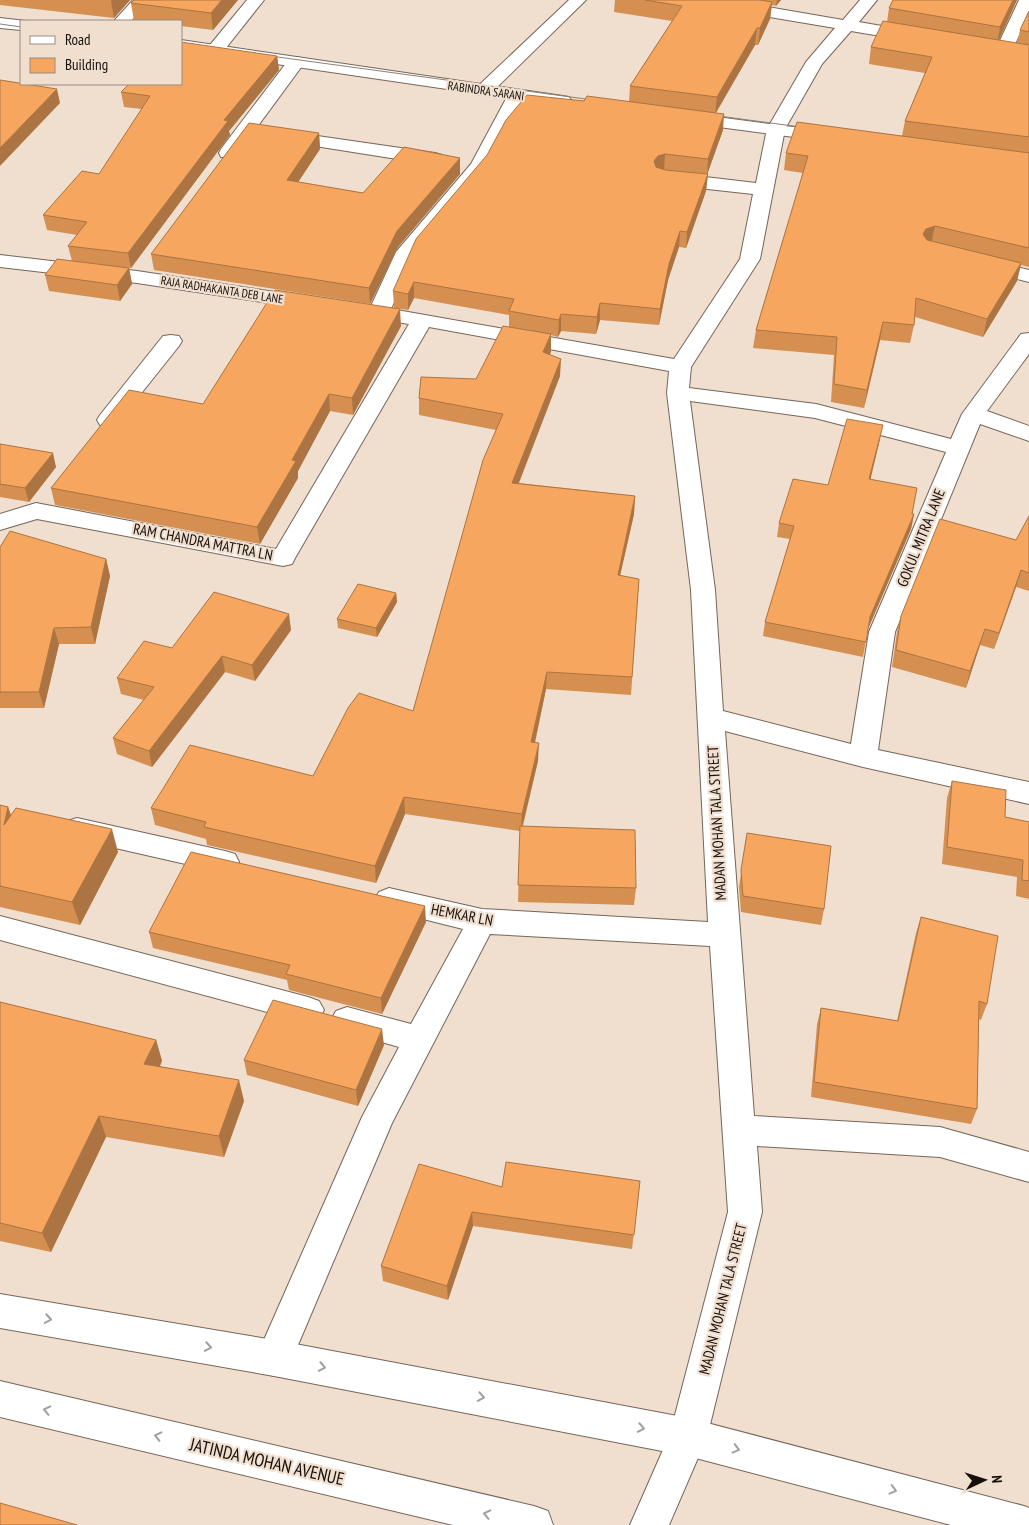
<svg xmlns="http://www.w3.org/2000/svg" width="1029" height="1525" viewBox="0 0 1029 1525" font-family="'PT Sans Narrow',sans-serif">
<rect width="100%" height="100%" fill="#f0decf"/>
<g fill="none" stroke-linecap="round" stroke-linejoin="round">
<g stroke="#756659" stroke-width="2">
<path id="minor" d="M133,0H150L131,21H114Z
M247,0H264L222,53H210L207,49L210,45Z
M569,0H586L489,95H477L474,91L477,87Z
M691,0H728L843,20L860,0H877L859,22L916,32L922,33L924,37L922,41L916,42L851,31L822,64L785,129L760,259L691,367L689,388L816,404L951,439L962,414L1021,334L1029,333V354L987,411L1029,426V441L980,424L895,632L878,750L1029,782V804L863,767L725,731L754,1116L940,1127L1029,1152V1182L940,1157L757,1146L762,1212L707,1437L669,1525H630L670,1434L728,1212L710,946L490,934L392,1123L287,1371L274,1376L261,1371L256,1358L362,1117L399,1047L336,1029L331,1020L336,1011L347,1007L411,1024L463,929L379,908L374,900L379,892L389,888L482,909L708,922L691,590L667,393L669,371L429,327L295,558L292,564L283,566L37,519L0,530V514L36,503L276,549L409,324L363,317L356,315L353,311L356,307L371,306L396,252L471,164L508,95L511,91H523L526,95L486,170L415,254L391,309L674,359L740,259L753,194L671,185L664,183L662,179L664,175L671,173L756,183L767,129L806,62L835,28L699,5ZM690,401L815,418L946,452L869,632L851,744L723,711L715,590Z
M1019,0H1029V14L1010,55H998L995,51Z
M296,57L302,58L305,62L235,157H221L219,153L221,149L290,58Z
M283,131L435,153L442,155L444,159L442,163L435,165L277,140L274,136L277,132Z
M0,255L137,271L308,297L315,299L318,303L315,307L308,309L137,283L0,267Z
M982,258L1029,270V282L975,268L972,264L975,260Z
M171,335L179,336L182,341L179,346L116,425L108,427L100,425L97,420L100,415L163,336Z
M77,818L225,851L235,854L239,862L235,870L225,873L67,837L63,829L67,821Z
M0,916L308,997L319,1001L324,1010L319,1019L308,1023L0,940Z"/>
</g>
<g stroke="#756659" stroke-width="2">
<path id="major" d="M0,18L26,21H21V30L0,28Z
M181,40L563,96L569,97L572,101L569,105L563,106L181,50Z
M687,113L831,132L837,133L840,137L837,141L831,142L681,122L678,118L681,114Z
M0,1294L274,1340L688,1418L1024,1506L1029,1508V1525H951L688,1456L274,1376L0,1328Z
M0,1381L534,1506L548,1511L553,1525H453L0,1417Z"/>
</g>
<use href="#minor" fill="#fff" fill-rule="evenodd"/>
<use href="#major" fill="#fff" fill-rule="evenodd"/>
<path stroke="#8c8076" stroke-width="1" d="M0,24L21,27
M263,55L600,101
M711,115L808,128"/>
</g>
<path fill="#d48f51" d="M0,0H130L114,18L0,5Z
M134,0H238L213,30L181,26V21H134L131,3Z
M615,0H781L776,6L772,5L770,19L758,45H755L716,113L723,130L707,174H708L706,191L686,248L679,247L668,280L659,325L600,320L596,334L561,331L558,337L551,335V352L550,354L560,376L519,483L635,496L634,514L620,576L639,579L631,695L546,689L535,743L538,761L523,826L636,888L634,905L518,902L520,831L405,814L376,883L207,845L206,839L155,825L151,808L313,776L413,711L496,430L419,415V398L476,379L509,327V315L414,298L408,310L394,308L393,291L584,101L629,102L630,86L672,21L614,12Z
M893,0H1017L999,40L1017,43L1020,30L1029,11V267L1021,265L1017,281L983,337L915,317L914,325L910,343L880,340L864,408L831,402L834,355L753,348L756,330L803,173L784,170L786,153L902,136L905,121L925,73L869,64L871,47L887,22L889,8Z
M277,56L279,70L229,131L230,135L131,268L125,267L129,268L132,284L120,301L49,291L45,275L72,261L68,246L77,235L47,230L43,215L99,174L142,109L124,107L121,92Z
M319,133L320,149L298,182L363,193L460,174L398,247L370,304L154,270L151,254Z
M401,326L353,415L330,411L298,471V478L260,544L55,505L51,488L203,404Z
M880,439L870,479L912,514H914L911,529L868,629L863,657L763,636L765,622L790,539L777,537L779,523L828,485Z
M0,444L56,467L29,502L0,497Z
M1029,516V591L1016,587L994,649L980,645L966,688L892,667L897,632L901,616L1016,540Z
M0,547L106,559L110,576L95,644H59L44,708H0Z
M396,593L397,602L377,637L338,628L337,619Z
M291,630L255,681L225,672L152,767L117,754L113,738L144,700L121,694L117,678L172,648Z
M952,781L1005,817L1029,822V899L1016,896L1017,877L942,864L947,798Z
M0,805L8,807L11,815L118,852L80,925L0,907Z
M747,833L824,909L821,925L741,912L739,887Z
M921,917L987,1004L981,1020L979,1019L977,1109L971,1124L811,1097L817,1024L821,1008L897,1021L916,933Z
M426,922L382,1014L289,990L287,980L153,948L149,932Z
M0,1002L156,1040L162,1061L160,1066L244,1101L224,1157L106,1137L51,1252L0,1241Z
M384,1045L358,1106L247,1075L244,1060Z
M640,1181L632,1249L473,1226L448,1300L383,1281L381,1266L502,1187Z"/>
<path fill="#ac7442" d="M112,0H130L114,18L111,1Z
M222,0H238L213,30L211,13Z
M777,0H781L776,6Z
M1013,0H1017L997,44L1000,27Z
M772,2L770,19L758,45L760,28Z
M757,28L755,45L715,114L717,97Z
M277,56L279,70L229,131L230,135L131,268L128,253L224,120Z
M57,89L60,103L0,166V148Z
M724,114L723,130L707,175L708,159Z
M319,133L320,149L289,196L287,180Z
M665,154L664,170L653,177L654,161L658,156Z
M460,158V174L398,247L370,304L369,288L397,231Z
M708,174L706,191L686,248L687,232Z
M935,226L931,244L919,252L923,234L926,229Z
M680,231L679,247L668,280L659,325L660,309L669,264Z
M1021,263L1017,281L983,337L987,319Z
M129,268L132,284L120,301L117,285Z
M414,282V298L408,310V294Z
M600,303V320L596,334L597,317Z
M400,309L401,326L353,415L352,398Z
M561,314V331L558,337L559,320Z
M883,322L880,340L864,408L867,390Z
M551,334V352L542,369L543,352Z
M561,359L560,376L512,500V483Z
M329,394L330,411L298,471V478L260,544L257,527L292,460Z
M883,425L880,439L867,494L869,479Z
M53,453L56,467L29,502L25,488Z
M635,496L634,514L616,593L618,575Z
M914,514L911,529L867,631L870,617Z
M106,559L110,576L95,644L91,627Z
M1021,570L1016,587L994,649L999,633Z
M396,593L397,602L377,637L376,628Z
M289,614L291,630L255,681L252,665Z
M54,628L59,644L44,708L39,692Z
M985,629L980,645L966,688L970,671Z
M222,656L225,672L152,767L149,751Z
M547,672L546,689L531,760V742Z
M539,743L538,761L521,831L522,814Z
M404,797L405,814L376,883L375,866Z
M8,807L16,830L4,825Z
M112,829L118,852L80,925L72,902Z
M425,906L426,922L382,1014L381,998Z
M382,1029L384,1045L358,1106L356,1090Z
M156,1040L162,1061L151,1085L144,1064Z
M239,1080L244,1101L224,1157L219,1136Z
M99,1116L106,1137L51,1252L42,1233Z
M472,1212L473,1226L448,1300L447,1286Z"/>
<path fill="#f6a65e" stroke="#ac7442" d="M134,0H222L211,13L131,3Z
M645,0H760L772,2L760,28H757L717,97L630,86L682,6Z
M893,0H1013L1000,27L889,8Z
M1029,11V32L1020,30Z
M883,21L1029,45V137L905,121L932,57L871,47Z
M181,42L277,56L224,120L228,121L128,253L68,246L87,222L43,215L82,171L99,174L150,96L121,92L129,84H181Z
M0,80L57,89L0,148Z
M527,95L584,101L587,96L724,114L708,159L665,154L658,156L654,161L656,167L665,170L708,174L687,232L680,231L669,264L660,309L600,303L597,317L561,314L559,320L509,311L514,299L414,282L408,294L393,291L416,239L487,155L506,120Z
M797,122L1029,153V248L935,226L926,229L923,234L927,240L1021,263L987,319L916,298L914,325L883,322L867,390L834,384L837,337L756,330L808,156L786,153Z
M249,123L319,133L287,180L363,193L404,147L460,158L397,231L369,288L151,254Z
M57,259L129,268L117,285L45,275Z
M275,290L400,309L352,398L329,394L292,460L296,461L257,527L51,488L129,390L203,404Z
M503,326L551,334L543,352L561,359L512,483L635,496L618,575L639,579L632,677L547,672L531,742L539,743L522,814L404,797L375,866L204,827L206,822L151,808L190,745L313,776L348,708L359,693L413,711L483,460L503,414L419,398L421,377L476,379Z
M847,419L883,425L869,479L917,488L912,514H914L870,617L866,642L765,622L794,526L779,523L793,479L828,485Z
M0,444L53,453L25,488L0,484Z
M1029,516V573L1021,570L999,633L985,629L970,671L896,650L901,616L940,519L1016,540Z
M10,531L106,559L91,627L54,628L39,692H0V547Z
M358,584L396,593L376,628L337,619Z
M214,592L289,614L252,665L222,656L149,751L113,738L154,687L117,678L144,641L172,648Z
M952,781L1006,790L1005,817L1029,822V881L1022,880L1023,860L947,847Z
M0,805L8,807L4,825L16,808L112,829L72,902L0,886Z
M520,826L635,830L636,888L518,885Z
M747,833L831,846L824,909L743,896L741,870Z
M191,852L425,906L381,998L286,974L290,965L149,932Z
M921,917L998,936L987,1004L979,1001L977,1109L814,1082L821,1008L898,1021Z
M273,1000L382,1029L356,1090L244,1060Z
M0,1002L156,1040L144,1064L239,1080L219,1136L99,1116L42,1233L0,1223Z
M506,1162L640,1181L634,1235L472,1212L447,1286L381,1266L419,1164L502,1187Z
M0,1503L77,1525H0Z"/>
<defs><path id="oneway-chevron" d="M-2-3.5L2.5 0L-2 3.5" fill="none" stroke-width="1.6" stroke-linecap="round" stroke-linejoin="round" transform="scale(1.25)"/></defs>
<g stroke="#a29f9d">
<use href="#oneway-chevron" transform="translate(48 1319) rotate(10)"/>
<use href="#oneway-chevron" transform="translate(208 1347) rotate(10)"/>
<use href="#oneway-chevron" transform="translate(322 1367) rotate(11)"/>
<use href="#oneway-chevron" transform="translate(481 1397) rotate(11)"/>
<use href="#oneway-chevron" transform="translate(47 1410) rotate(-167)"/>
<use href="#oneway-chevron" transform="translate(641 1428) rotate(11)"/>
<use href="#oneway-chevron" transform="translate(158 1436) rotate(-167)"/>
<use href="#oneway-chevron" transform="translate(736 1449) rotate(15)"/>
<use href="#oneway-chevron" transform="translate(893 1490) rotate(15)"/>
<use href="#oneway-chevron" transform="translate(487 1514) rotate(-167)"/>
</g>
<g text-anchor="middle" stroke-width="4.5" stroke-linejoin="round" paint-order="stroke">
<g font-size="12" fill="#16100b" stroke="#f0decf">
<text transform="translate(486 91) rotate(8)" y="4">RABINDRA SARANI</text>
<text transform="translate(222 290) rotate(9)" y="4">RAJA RADHAKANTA DEB LANE</text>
</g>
<g font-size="15" fill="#16100b" stroke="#f0decf">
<text transform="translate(921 538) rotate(-68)" y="5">GOKUL MITRA LANE</text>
<text transform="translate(203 542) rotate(11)" y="5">RAM CHANDRA MATTRA LN</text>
<text transform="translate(717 823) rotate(-93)" y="5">MADAN MOHAN TALA STREET</text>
<text transform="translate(462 915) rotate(11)" y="5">HEMKAR LN</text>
<text transform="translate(723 1299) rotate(-76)" y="5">MADAN MOHAN TALA STREET</text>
</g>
<g font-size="18" fill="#16100b" stroke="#f0decf">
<text transform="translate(267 1462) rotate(13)" y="6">JATINDA MOHAN AVENUE</text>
</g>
</g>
<rect x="20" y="20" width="162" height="65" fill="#f0decf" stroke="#998c81"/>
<rect x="30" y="36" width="25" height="8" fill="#ffffff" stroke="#998c81"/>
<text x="65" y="45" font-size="15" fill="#16100b">Road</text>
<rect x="30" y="58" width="25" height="15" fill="#f6a65e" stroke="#998c81"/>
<text x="65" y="70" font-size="15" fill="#16100b">Building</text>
<g transform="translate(984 1480) rotate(86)" stroke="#f0decf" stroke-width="4" paint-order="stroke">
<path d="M0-4L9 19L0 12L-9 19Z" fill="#16100b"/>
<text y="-8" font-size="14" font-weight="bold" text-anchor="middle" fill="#16100b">N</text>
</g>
</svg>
